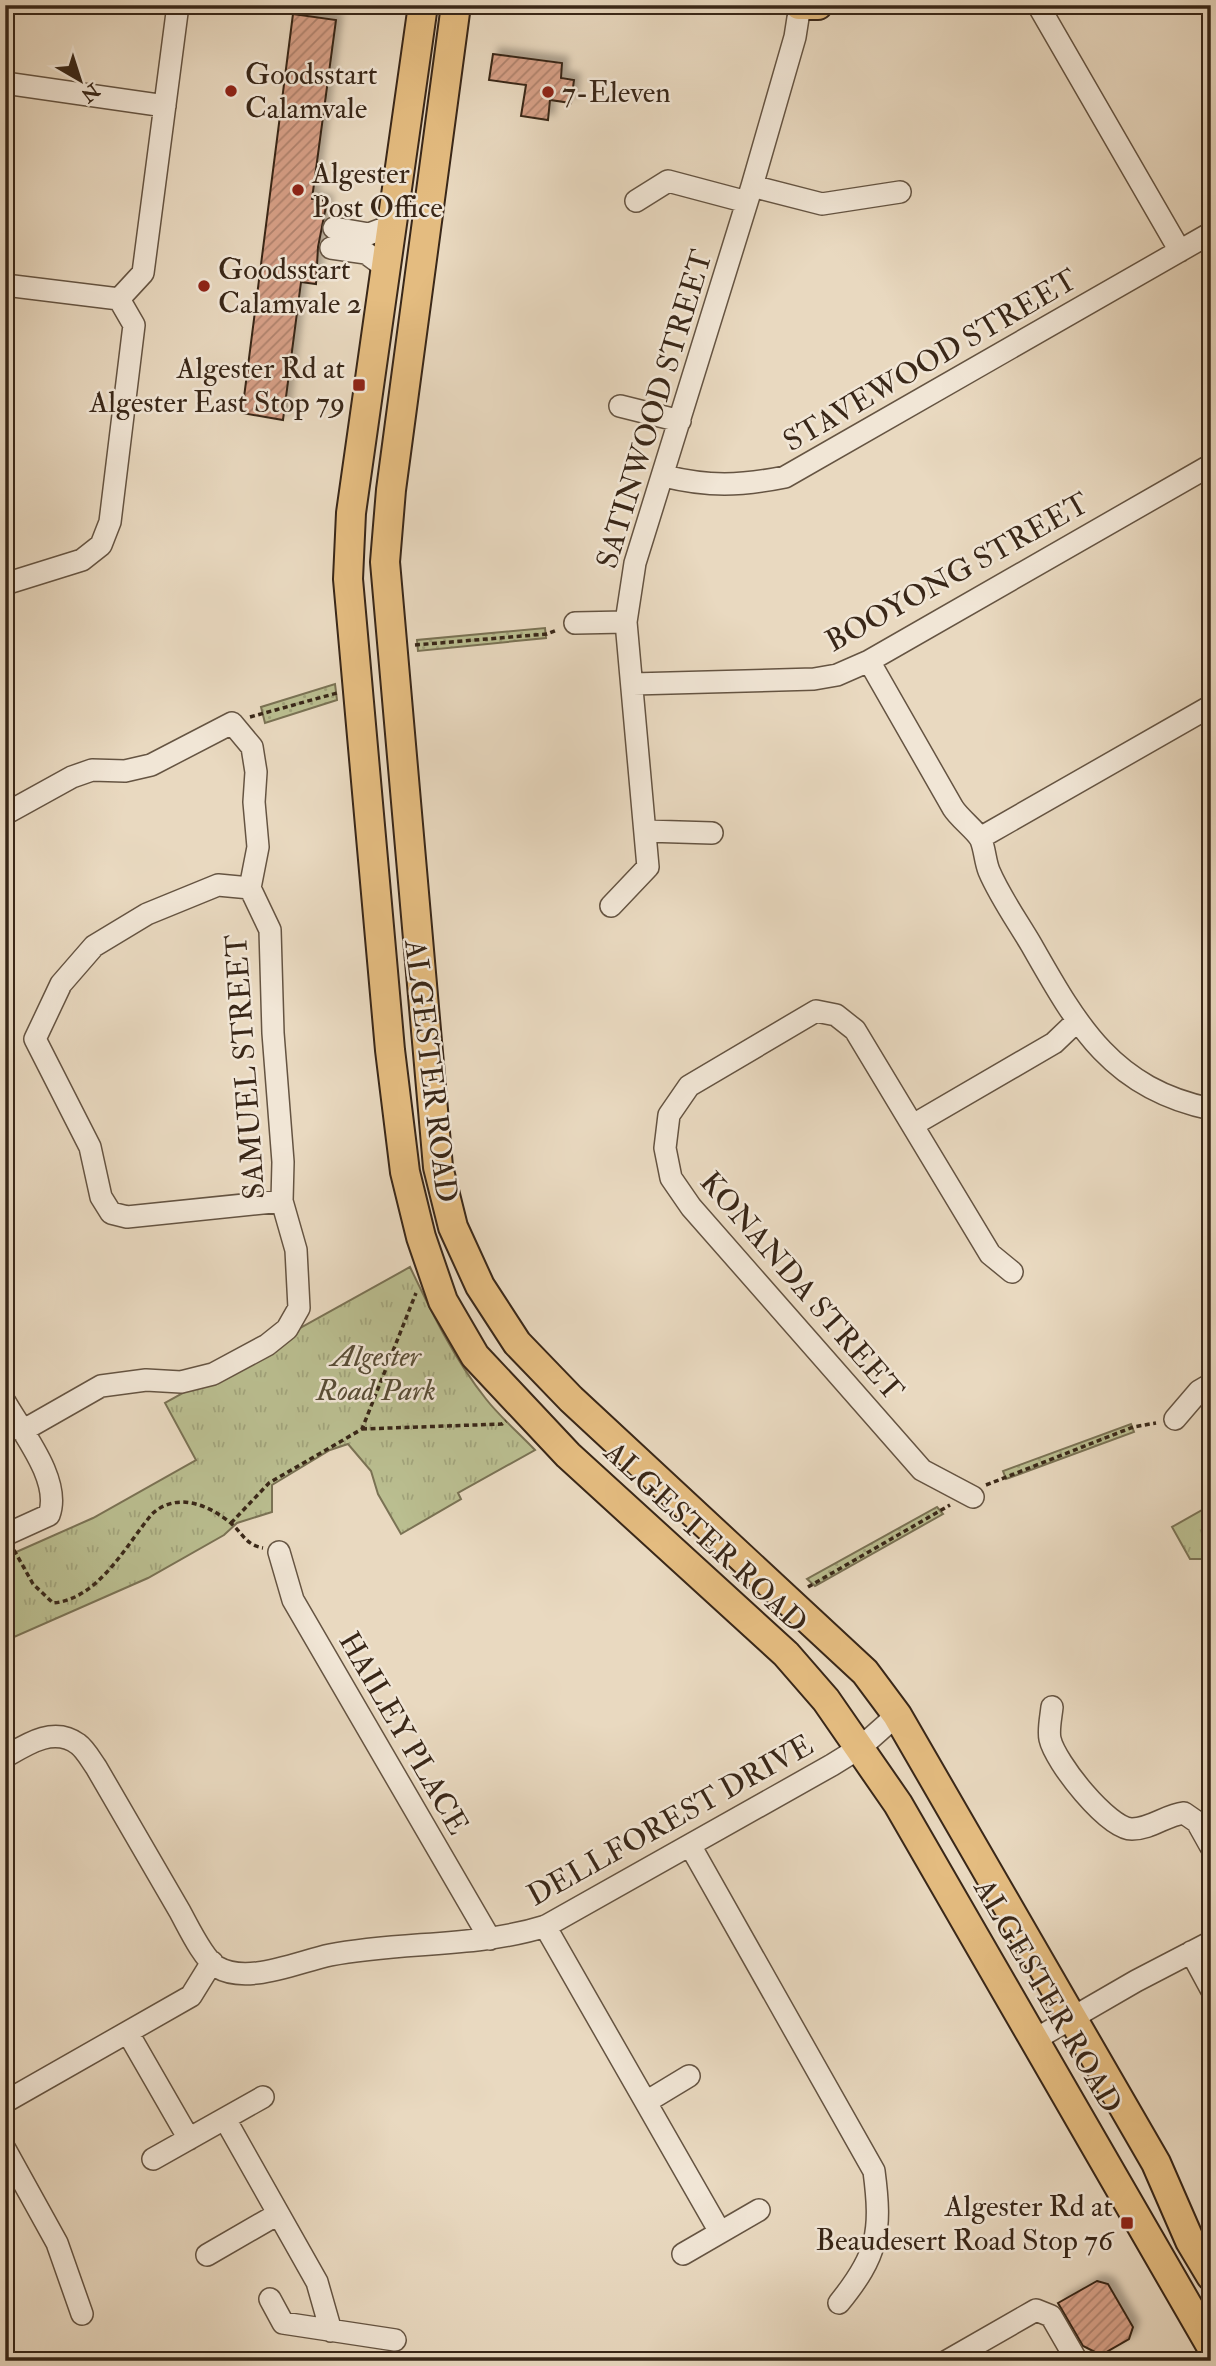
<svg xmlns="http://www.w3.org/2000/svg" width="1216" height="2366" viewBox="0 0 1216 2366" font-family="'IM FELL Double Pica',serif">
<defs>
<pattern id="grass-dots" width="8" height="8" patternUnits="userSpaceOnUse" patternTransform="scale(1.75)"><rect width="8" height="8" fill="#babe90"/><path d="M2 2h.1M6 6h.1" fill="none" stroke="#a1a37b" stroke-width="1.8" stroke-linecap="round"/></pattern>
<pattern id="park-tufts" width="24" height="20" patternUnits="userSpaceOnUse" patternTransform="scale(1.75)"><rect width="24" height="20" fill="#babe90"/><path d="M3 7l-1-3M5 7V3M7 7l1-3M15 17l-1-3M17 17v-4M19 17l1-3" fill="none" stroke="#a1a37b"/></pattern>
<pattern id="building-hatch" width="6" height="6" patternUnits="userSpaceOnUse" patternTransform="scale(1.75)"><rect width="6" height="6" fill="#d7a087"/><path d="M-1 1l2-2M0 6l6-6M5 7l2-2" fill="none" stroke="#af826d"/></pattern>
<filter id="shadow"><feDropShadow dx="6" dy="-6" stdDeviation="3.5" flood-color="#0004"/></filter>
</defs>
<rect width="100%" height="100%" fill="#e9d9c0"/>
<filter id="stains"><feTurbulence type="fractalNoise" baseFrequency=".00286" numOctaves="4"/><feColorMatrix values="0 0 0 0 .2 0 0 0 0 .09 0 0 0 0 .02 0 0 0 .5 -.17"/></filter>
<radialGradient id="worn" r=".72"><stop offset=".6" stop-color="#630" stop-opacity="0"/><stop offset="1" stop-color="#630" stop-opacity=".3"/></radialGradient>
<path fill="url(#grass-dots)" stroke="#7a7254" stroke-width="2" d="M545,628L546,638L418,651L417,640Z
M335,684L337,700L265,723L261,707Z
M1131,1424L1134,1432L1006,1479L1003,1471Z
M937,1507L943,1514L815,1586L807,1579Z"/>
<path fill="url(#park-tufts)" stroke="#7a7254" stroke-width="2" d="M410,1267C432,1313 454,1359 486,1399C500,1417 519,1433 535,1450L458,1493L461,1499L401,1534L378,1494L371,1471L348,1444L330,1450L272,1485V1512L237,1523L224,1535L148,1578L5,1641V1557L93,1518L196,1460L165,1403Z
M1211,1505V1559H1190L1172,1527Z"/>
<path fill="url(#building-hatch)" stroke="#392718" stroke-width="2" filter="url(#shadow)" d="M293,14L336,20L312,199L327,201L318,247L316,284L301,282L283,420L242,413Z
M493,54L562,63L561,78L574,80L571,103L550,100L548,120L521,116L526,85L489,80Z
M1097,2281L1108,2284L1133,2327L1129,2339L1101,2355L1083,2346L1058,2303Z"/>
<g fill="none" stroke-linecap="round" stroke-linejoin="round">
<g stroke="#655442" stroke-width="24">
<path id="minor" d="M1038,5L1180,251
M5,83L165,106
M752,186L822,204L900,192
M636,201L668,181L747,202
M334,228L369,234L390,226
M331,248L366,253L385,267
M5,285L119,299
M620,406L680,421
M664,476C709,487 740,486 785,477L1211,233
M5,584L82,560L101,545L110,522L134,325L119,299L143,273L178,5
M575,623L626,622
M869,661L953,808C960,819 977,831 981,840C985,850 985,861 989,871C1000,897 1018,922 1032,946C1078,1027 1113,1089 1211,1109
M633,684L814,679L837,675L869,661L1211,465
M5,814L72,777L92,770L125,771L151,765L232,723L252,747L256,772L254,802L258,847L250,888L270,930L273,1033L283,1162L282,1201L296,1250L299,1308L287,1329L267,1345L213,1374L181,1382L146,1380L101,1386L22,1431
M646,831L712,833
M980,838L1211,706
M250,888L218,885L147,914L94,946L61,984L35,1039L90,1147L101,1197L111,1213L127,1217L282,1201
M611,906L648,867L626,622L635,563L752,186L795,37L800,5
M913,1125L1054,1043L1076,1022
M5,1402C22,1432 62,1481 49,1515L5,1535
M1175,1419L1199,1391L1211,1384
M973,1497L922,1470L691,1207L671,1178L665,1148L669,1115L689,1086L816,1011L836,1015L855,1030L990,1254L1012,1272
M279,1552L293,1600L490,1939
M1052,1707C1051,1717 1048,1730 1050,1739C1055,1762 1108,1829 1132,1829C1151,1829 1166,1815 1184,1813L1197,1822L1211,1847
M5,1757C27,1744 54,1726 78,1744C85,1749 91,1760 96,1767C123,1814 151,1862 179,1910C187,1924 203,1959 217,1967C247,1985 297,1962 330,1955C401,1941 476,1948 546,1926L832,1765L861,1747L897,1715
M691,1847L874,2171C882,2232 878,2255 839,2303
M545,1926L720,2232
M1191,1952L1211,1989
M128,2033L189,2139
M1034,2040L1136,1981L1211,1942
M5,2102L191,1996L212,1962
M646,2102L689,2076
M225,2119L317,2282L331,2331
M5,2149L57,2243L82,2314
M153,2159L263,2097
M683,2254L759,2210
M207,2255L278,2214
M270,2299L283,2323L395,2340
M947,2361L1036,2310L1051,2316L1077,2361"/>
</g>
<g stroke="#392718" stroke-width="32">
<path id="major" d="M423,5L351,513L348,579L390,1050L405,1172L421,1237L443,1301L475,1356L568,1455L786,1654L826,1700L898,1804L1211,2346
M456,5L391,490L385,562L438,1167L453,1227L480,1286L517,1343L571,1399L865,1672L897,1715L1156,2163L1190,2241L1211,2276
M799,5H818"/>
</g>
<path stroke="#392718" stroke-width="3.5" stroke-dasharray="5 3.5" stroke-linecap="butt" d="M415,645L547,634L557,630
M250,717L337,693
M362,1429L502,1424L506,1421
M986,1485L1133,1427L1156,1423
M231,1523L269,1483L362,1429L416,1293
M14,1550L33,1584L53,1603C99,1599 126,1545 152,1514C177,1491 210,1505 233,1525C244,1536 247,1545 263,1548
M808,1587L950,1505"/>
<use href="#minor" stroke="#f1e6d6" stroke-width="21"/>
<use href="#major" stroke="#e4bc80" stroke-width="28"/>
</g>
<g fill="#8f2418" stroke="#f1e6d6" stroke-width="2.5">
<circle cx="231" cy="91" r="7"/>
<circle cx="548" cy="92" r="7"/>
<circle cx="298" cy="190" r="7"/>
<circle cx="204" cy="286" r="7"/>
<rect x="352" y="378" width="14" height="14" rx="3.5"/>
<rect x="1120" y="2216" width="14" height="14" rx="3.5"/>
</g>
<g text-anchor="middle" stroke-width="5" stroke-linejoin="round" paint-order="stroke">
<g font-size="30" fill="#392718" stroke="#f1e6d6" text-anchor="start">
<text x="245" y="84">Goodsstart<tspan x="245" dy="34">Calamvale</tspan></text>
<text x="562" y="102">7-Eleven</text>
<text x="312" y="183">Algester<tspan x="312" dy="34">Post Office</tspan></text>
<text x="218" y="279">Goodsstart<tspan x="218" dy="34">Calamvale 2</tspan></text>
<text x="345" y="378" text-anchor="end">Algester Rd at<tspan x="345" dy="34">Algester East Stop 79</tspan></text>
<text x="1113" y="2216" text-anchor="end">Algester Rd at<tspan x="1113" dy="34">Beaudesert Road Stop 76</tspan></text>
</g>
<g font-size="30" fill="#392718" stroke="#f1e6d6">
<text transform="translate(930 360) rotate(-30)" y="10">STAVEWOOD STREET</text>
<text transform="translate(654 409) rotate(-73)" y="10">SATINWOOD STREET</text>
<text transform="translate(957 572) rotate(-29)" y="10">BOOYONG STREET</text>
<text transform="translate(245 1067) rotate(-94)" y="10">SAMUEL STREET</text>
<text transform="translate(431 1071) rotate(83)" y="10">ALGESTER ROAD</text>
<text transform="translate(802 1286) rotate(49)" y="10">KONANDA STREET</text>
<text transform="translate(706 1537) rotate(43)" y="10">ALGESTER ROAD</text>
<text transform="translate(404 1733) rotate(60)" y="10">HAILEY PLACE</text>
<text transform="translate(670 1820) rotate(-29)" y="10">DELLFOREST DRIVE</text>
<text transform="translate(1048 1996) rotate(60)" y="10">ALGESTER ROAD</text>
</g>
<g font-size="30" font-style="italic" fill="#594d36" stroke="#f1e6d6">
<text x="376" y="1366">Algester<tspan x="376" dy="34">Road Park</tspan></text>
</g>
</g>
<rect width="1216" height="2366" fill="none" stroke="#e9d9c0" stroke-width="28"/>
<rect x="7" y="7" width="1202" height="2352" fill="none" stroke="#392718" stroke-width="3.5"/>
<rect x="14" y="14" width="1188" height="2338" fill="none" stroke="#392718" stroke-width="2"/>
<g transform="translate(80 80) rotate(141)" stroke="#f1e6d6" stroke-width="5" paint-order="stroke">
<path d="M0-5L12 26L0 18L-12 26Z" fill="#392718"/>
<text y="-10" font-size="19" font-weight="bold" text-anchor="middle" fill="#392718">N</text>
</g>
<rect width="100%" height="100%" filter="url(#stains)"/>
<rect width="100%" height="100%" fill="url(#worn)"/>
</svg>
